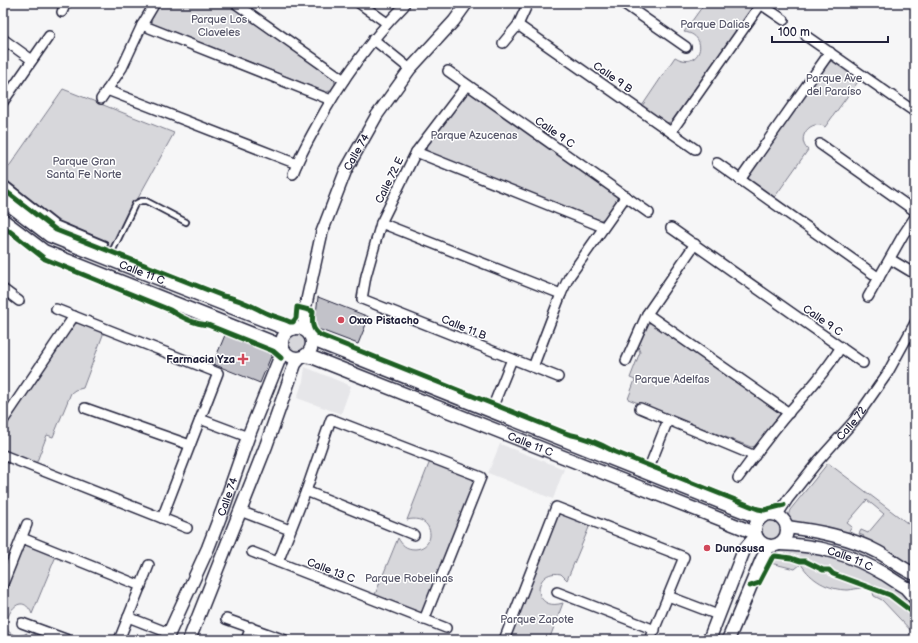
<svg xmlns="http://www.w3.org/2000/svg" width="918" height="643" viewBox="0 0 918 643" font-family="'Balsamiq Sans',sans-serif">
<rect width="100%" height="100%" fill="#f6f6f7"/>
<filter id="ink" filterUnits="userSpaceOnUse"><feTurbulence type="fractalNoise" baseFrequency=".025" numOctaves="2"/><feDisplacementMap in="SourceGraphic" scale="8" xChannelSelector="R" yChannelSelector="G"/><feConvolveMatrix kernelMatrix="1 2 1 2 8 2 1 2 1" color-interpolation-filters="sRGB"/></filter>
<g filter="url(#ink)">
<path fill="#e6e6e9" d="M305,367L351,386L341,414L297,398L303,381Z
M500,444L564,469L553,499L488,473Z"/>
<path fill="#d7d7db" stroke="#7c7c8b" d="M159,3H226L334,79L335,84L330,91L326,92L153,24L150,19Z
M698,3H750L752,8L671,122L666,123L642,106L675,57C700,72 711,35 684,32L702,7Z
M834,61L860,79L825,127C811,118 795,138 808,150L774,198L749,182L748,176L829,62Z
M63,89L174,133L111,247L57,227L3,183V175Z
M471,93L617,195V201L605,218L600,220L427,152L426,146L465,94Z
M652,322L779,411L780,417L756,446L751,447L628,399L635,380L630,378L640,352L637,345L646,323Z
M79,323L104,332L83,388L75,390L71,393L53,437L47,435L36,464L3,451V427L74,324Z
M287 343a10 10 0 1 1 20 0a10 10 0 1 1-20 0Z
M430,461L471,478L474,482L422,612L418,614L374,597L398,538C402,545 406,549 415,549C438,548 434,513 407,520Z
M828,463L915,529V567L908,565L862,539L864,536L859,534L861,530L868,533L884,514L867,500L847,523L852,527L848,533L833,529L791,521C788,518 788,515 790,510Z
M562,513L590,525L567,580L561,574C532,568 531,613 563,603L549,640H509L558,515Z
M761 530a10 10 0 1 1 20 0a10 10 0 1 1-20 0Z
M27,544L56,556L32,614C21,588 0,619 9,632C16,637 21,636 27,633L25,640H3V594L22,546Z
M855,548L872,555L903,575L915,580V585L900,578L878,563L855,552Z
M788,549L832,555L868,571L897,589L915,605V635L882,600L874,596L872,590C862,586 858,589 848,590C828,590 811,580 801,564L795,569L766,562L773,551Z"/>
<path fill="#c2c2c9" stroke="#22223b" d="M318,297L369,317L358,344L318,329L316,326L315,323Z
M225,335L272,354L260,383L213,364Z"/>
<g fill="none" stroke-linecap="round" stroke-linejoin="round">
<g stroke="#22223b" stroke-width="8">
<path id="service" d="M3,182L55,223L105,244
M109,258L135,204L141,201H146L186,222"/>
</g>
<g stroke="#22223b" stroke-width="12">
<g id="minor">
<path d="M235,3L344,80"/>
<path d="M359,3L387,23"/>
<path d="M623,3L686,47"/>
<path d="M759,3L784,20"/>
<path d="M62,12L66,3"/>
<path d="M142,25L331,100"/>
<path d="M518,25L695,149"/>
<path d="M806,36L915,112"/>
<path d="M3,39L32,60"/>
<path d="M373,39L410,69"/>
<path d="M503,43L518,25L528,3"/>
<path d="M448,71L649,213"/>
<path d="M467,85L416,152L381,223L366,276L362,299L558,377"/>
<path d="M107,90L297,164"/>
<path d="M101,99L122,68L142,25L155,3"/>
<path d="M3,102L49,36"/>
<path d="M671,132L761,4"/>
<path d="M820,144L915,211"/>
<path d="M416,152L603,227"/>
<path d="M717,163L879,278"/>
<path d="M293,174C299,157 308,141 317,125C341,81 369,41 404,6"/>
<path d="M740,180L830,52"/>
<path d="M381,223L561,294"/>
<path d="M671,228L863,363"/>
<path d="M890,259L915,274"/>
<path d="M3,289L19,301"/>
<path d="M868,297L903,235L915,217"/>
<path d="M56,309L218,373L162,518"/>
<path d="M647,314L789,413"/>
<path d="M626,361L647,314L695,244"/>
<path d="M533,367L561,294L569,277L626,196"/>
<path d="M85,408L190,445"/>
<path d="M640,408L755,456"/>
<path d="M491,411L512,359"/>
<path d="M200,419L248,437"/>
<path d="M3,421L74,316"/>
<path d="M3,455L187,528"/>
<path d="M647,473L668,420"/>
<path d="M738,478C754,456 771,433 789,412C808,391 826,371 841,347"/>
<path d="M306,491L414,535"/>
<path d="M240,511L290,530"/>
<path id="s1" d="M777,516L788,499L819,460L854,421L887,374L915,323"/>
<path d="M22,538L141,586"/>
<path d="M252,552L446,628"/>
<path d="M278,562L306,491L331,419L481,477L424,620"/>
<path d="M3,584L27,524"/>
<path d="M557,592L655,630"/>
<path d="M668,596L718,615"/>
<path d="M128,617L169,633"/>
<path d="M226,619L285,640"/>
<path d="M22,623L68,640"/>
<path d="M119,640L149,565"/>
<path d="M246,640L251,627"/>
<path d="M504,640L556,507L684,557L650,640"/>
</g>
</g>
<g stroke="#22223b" stroke-width="14">
<g id="tertiary">
<path id="s2" d="M304,329L305,309L322,232L346,170L377,115L410,69L454,21L467,3"/>
</g>
</g>
<g stroke="#22223b" stroke-width="15">
<g id="secondary">
<path id="s3" d="M3,200L50,236L289,330"/>
<path d="M3,220L44,251L275,343L282,347"/>
<circle cx="297" cy="343" r="15"/>
<path d="M312,338L320,343L760,518"/>
<path id="s4" d="M305,356L314,358L755,533"/>
<circle cx="771" cy="530" r="16"/>
<path d="M787,527C818,531 850,537 878,552C891,559 902,569 915,574"/>
<path id="s5" d="M779,544C819,545 850,554 884,574C892,579 899,584 908,589L915,591"/>
<path id="s6" d="M166,640L208,548L223,509L248,437L283,350"/>
<path d="M189,640L266,446L295,364L300,358"/>
<path d="M709,640L744,550L756,536"/>
<path d="M728,640L762,559L769,546"/>
</g>
</g>
<g stroke="#22223b" stroke-width="17">
<path id="primary" d="M908,589L915,597"/>
</g>
<use href="#service" stroke="#fff" stroke-width="4.5"/>
<use href="#minor" stroke="#fff" stroke-width="9"/>
<use href="#tertiary" stroke="#fff" stroke-width="11"/>
<use href="#secondary" stroke="#fff" stroke-width="12"/>
<use href="#primary" stroke="#fff" stroke-width="14"/>
<g stroke="#fff" stroke-width="8">
<path id="cycleway" d="M3,189L56,230L223,296C237,298 250,305 262,311C271,316 281,318 290,322H293L296,318L297,307L313,311C312,321 311,329 320,335L568,434C584,437 601,444 615,452L758,509L764,510L784,505
M3,226L45,259L170,310C180,317 195,324 208,325L273,351L281,358
M750,586L759,583L772,558L775,556L791,558L800,561H805L823,570H829L833,574L890,595L915,614"/>
</g>
<use href="#cycleway" stroke="#1b5e20" stroke-width="5"/>
</g>
</g>
<g fill="#d1495b" stroke="#fff" stroke-width="1.5">
<circle cx="341" cy="320" r="4"/>
<path d="M241 353h4v4h4v4h-4v4h-4v-4h-4v-4h4z"/>
<circle cx="707" cy="548" r="4"/>
</g>
<g text-anchor="middle" stroke-width="3" stroke-linejoin="round" paint-order="stroke">
<g font-size="11" fill="#58586b" stroke="#fff">
<text x="219" y="23">Parque Los<tspan x="219" dy="13">Claveles</tspan></text>
<text x="715" y="28">Parque Dalias</text>
<text x="834" y="82">Parque Ave<tspan x="834" dy="13">del Paraíso</tspan></text>
<text x="474" y="139">Parque Azucenas</text>
<text x="84" y="165">Parque Gran<tspan x="84" dy="13">Santa Fe Norte</tspan></text>
<text x="672" y="383">Parque Adelfas</text>
<text x="409" y="582">Parque Robelinas</text>
<text x="537" y="623">Parque Zapote</text>
</g>
<g font-size="11" fill="#22223b" stroke="#fff">
<text transform="translate(613 77) rotate(35)" y="4">Calle 9 B</text>
<text transform="translate(555 132) rotate(35)" y="4">Calle 9 C</text>
<text dy="4" stroke="none"><textPath href="#s2" startOffset="186">Calle 74</textPath></text>
<text transform="translate(389 180) rotate(-64)" y="4">Calle 72 E</text>
<text dy="4" stroke="none"><textPath href="#s3" startOffset="158">Calle 11 C</textPath></text>
<text transform="translate(823 320) rotate(35)" y="4">Calle 9 C</text>
<text transform="translate(464 327) rotate(22)" y="4">Calle 11 B</text>
<text dy="4" stroke="none"><textPath href="#s1" startOffset="119">Calle 72</textPath></text>
<text dy="4" stroke="none"><textPath href="#s4" startOffset="242">Calle 11 C</textPath></text>
<text dy="4" stroke="none"><textPath href="#s6" startOffset="156">Calle 74</textPath></text>
<text dy="4" stroke="none"><textPath href="#s5" startOffset="73">Calle 11 C</textPath></text>
<text transform="translate(331 570) rotate(21)" y="4">Calle 13 C</text>
</g>
<g font-size="11" font-weight="bold" fill="#22223b" stroke="#fff" text-anchor="start">
<text x="349" y="324">Oxxo Pistacho</text>
<text x="235" y="363" text-anchor="end">Farmacia Yza</text>
<text x="715" y="552">Dunosusa</text>
</g>
</g>
<rect width="918" height="643" fill="none" stroke="#fff" stroke-width="16"/>
<rect x="8" y="8" width="902" height="627" fill="none" stroke="#22223b" stroke-width="1.5" filter="url(#ink)"/>
<path d="M772 36v6h116v-6" fill="none" stroke="#22223b" stroke-width="2"/>
<text x="778" y="36" font-size="12" fill="#22223b" stroke="#ffffff" stroke-width="3" paint-order="stroke">100 m</text>
</svg>
